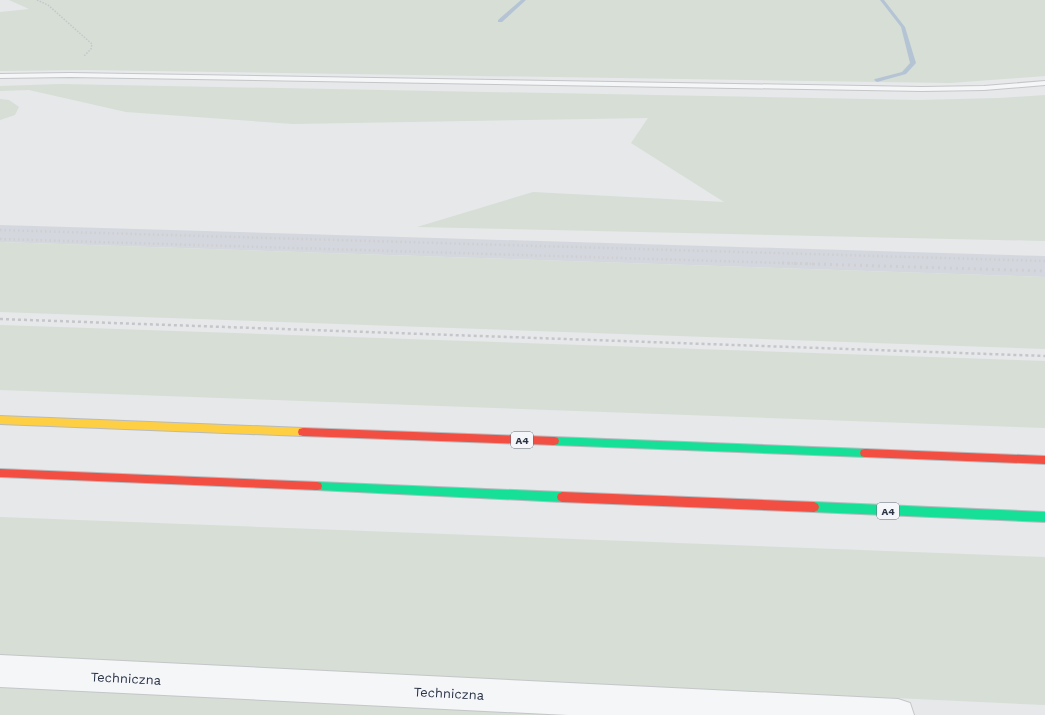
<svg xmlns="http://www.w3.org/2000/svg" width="1045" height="715" viewBox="0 0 1045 715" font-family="'Work Sans',sans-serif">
<rect width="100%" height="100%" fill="#e6e8ea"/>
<path fill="#d4d7dd" d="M0,225L1045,256V277L0,242Z"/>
<path fill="#d6ded6" d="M9,0H1045V76L950,83L86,70L0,71V12L29,9Z
M61,84L918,100L999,98L1045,95V241L417,227L533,192L724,202L631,143L648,118L293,124L126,112L29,90L0,91V86Z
M0,99L9,100L19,107L15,115L0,120Z
M0,242L1045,277V349L0,312Z
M0,325L1045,361V428L0,390Z
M0,517L1045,557V705L0,656Z
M0,684L556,715H0Z"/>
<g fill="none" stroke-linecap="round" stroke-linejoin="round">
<path fill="#b4c4d5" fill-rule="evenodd" d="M521,0H526L502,22H498V20Z
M880,0H884L905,27L916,63L906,74L877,82L874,80L875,79L902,72L910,63L901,27Z"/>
<g stroke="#c4c6c8" stroke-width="2">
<path id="lane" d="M70,73L922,87L984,86L1045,81V85L984,90L922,91L70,77L0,78V74Z"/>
</g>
<g stroke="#c4c6c8" stroke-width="2">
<path id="street" d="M0,655L898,699L910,703L914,715H568L0,687Z"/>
</g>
<g stroke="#b8bbbf" stroke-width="2">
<path id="fast" d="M554,437L865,449L869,450L870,453L869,456L865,457L554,445L550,444L549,441L550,438Z
M317,482L562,492L566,494L567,497L566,500L562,502L317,490L313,489L312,486L313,483Z
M814,502L1045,512V522L814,512L810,510L809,507L810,504Z"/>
</g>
<g stroke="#b8bbbf" stroke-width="2">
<path id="slow" d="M0,416L303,428L307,429L308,432L307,435L303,436L0,424Z"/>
</g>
<g stroke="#b8bbbf" stroke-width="2">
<path id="jam" d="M303,428L554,437L558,438L559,441L558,444L554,445L303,436L299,435L298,432L299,429Z
M865,449L1045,456V464L865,457L861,456L860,453L861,450Z
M0,469L317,482L321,483L322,486L321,489L317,490L0,477Z
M562,492L814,502L818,504L819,507L818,510L814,512L562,502L558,500L557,497L558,494Z"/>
</g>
<path stroke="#c5c6ca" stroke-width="1.5" stroke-dasharray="1.5 1.5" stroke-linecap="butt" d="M37,0L48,5L92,44L91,49L84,56"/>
<path stroke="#c5c6ca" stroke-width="2.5" stroke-dasharray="3 3" stroke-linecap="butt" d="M0,319L1045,356"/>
<use href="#lane" fill="#f5f6f7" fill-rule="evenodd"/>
<use href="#street" fill="#f5f6f7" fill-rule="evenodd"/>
<use href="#fast" fill="#16e098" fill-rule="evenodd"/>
<use href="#slow" fill="#ffcf43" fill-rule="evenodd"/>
<use href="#jam" fill="#f24e42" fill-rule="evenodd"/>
<path stroke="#cecfd2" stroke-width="2.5" stroke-dasharray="1.5 3" stroke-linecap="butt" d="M0,230L1045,261
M0,239L815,264"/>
<path stroke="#cecfd2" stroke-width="3" stroke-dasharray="2 4" stroke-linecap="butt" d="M782,263L1045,271"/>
</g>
<g text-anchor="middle" stroke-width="3" stroke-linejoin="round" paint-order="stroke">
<g fill="#f4f6f9" stroke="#676e7b" stroke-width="1">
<rect x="511" y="432" width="22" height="16" rx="3"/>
<rect x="877" y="503" width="22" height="16" rx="3"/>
</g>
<g font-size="10" font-weight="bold" fill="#2b3445">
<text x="522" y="444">A4</text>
<text x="888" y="515">A4</text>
</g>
<g font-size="13" fill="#2b3445" stroke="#f4f6f9">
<text transform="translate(126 678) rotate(3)" y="5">Techniczna</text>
<text transform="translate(449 693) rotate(3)" y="5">Techniczna</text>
</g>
</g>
</svg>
